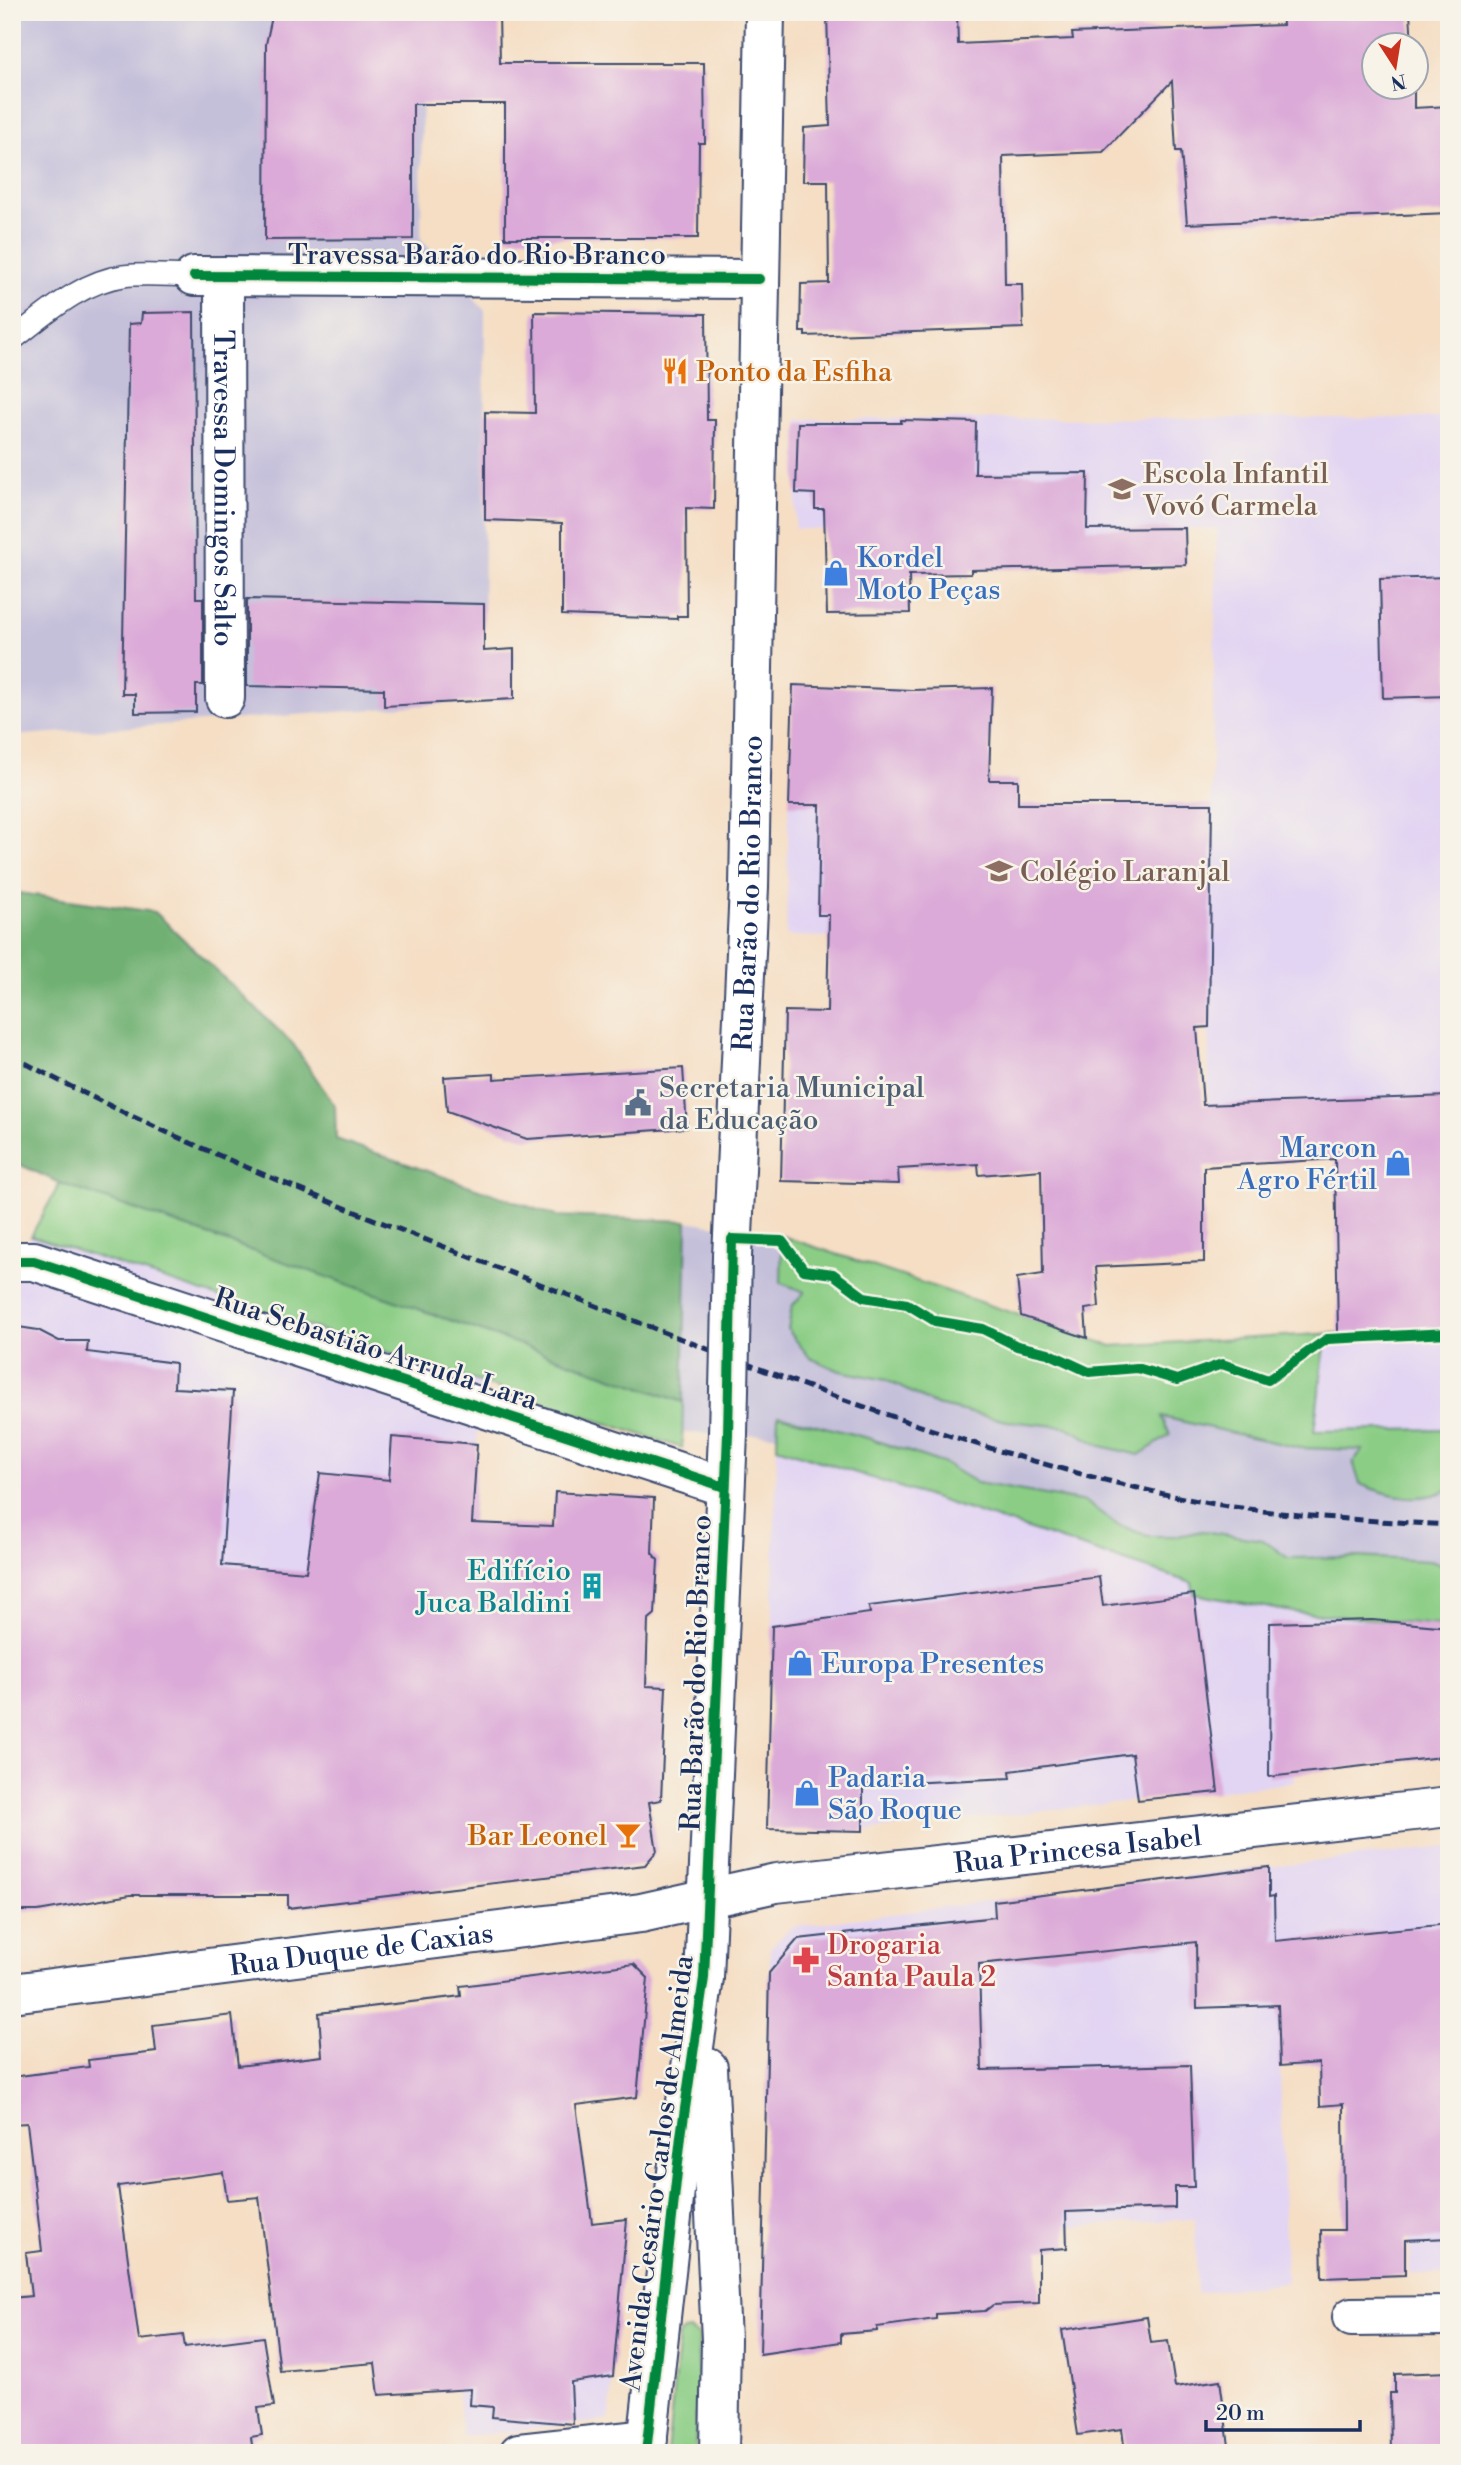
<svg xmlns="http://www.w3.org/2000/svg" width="1461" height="2465" viewBox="0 0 1461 2465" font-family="'Libre Bodoni',serif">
<rect width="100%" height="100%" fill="#f7f3e8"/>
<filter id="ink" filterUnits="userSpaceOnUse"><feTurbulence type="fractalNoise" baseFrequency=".0143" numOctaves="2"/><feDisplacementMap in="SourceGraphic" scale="14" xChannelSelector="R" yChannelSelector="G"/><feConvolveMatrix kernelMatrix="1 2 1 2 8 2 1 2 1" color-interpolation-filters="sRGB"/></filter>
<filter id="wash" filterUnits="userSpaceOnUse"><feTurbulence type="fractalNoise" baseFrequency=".00686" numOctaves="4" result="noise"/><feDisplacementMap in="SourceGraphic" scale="28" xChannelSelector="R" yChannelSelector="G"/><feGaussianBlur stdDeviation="1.57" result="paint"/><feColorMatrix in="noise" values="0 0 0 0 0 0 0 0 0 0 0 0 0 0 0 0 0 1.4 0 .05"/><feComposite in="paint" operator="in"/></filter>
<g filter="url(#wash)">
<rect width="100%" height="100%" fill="#f5dec4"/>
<path fill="#e2d4f3" d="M1446,324H1449V1429L1314,1431L1325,1346L1338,1333L1335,1159L1208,1167L1209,1027L829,937L786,936L789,805L1211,804L1217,529H795L798,419L1447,418Z
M31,1236L481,1383L461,1682L12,1661V1268Z
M777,1447L1192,1583L1194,1594L1293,1612L1449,1626V1756L1294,1774V1782L1289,1783L863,1831L767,1829Z
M1449,1847V2274L1410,2275L1408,2057L1280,2066L1286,2282L1197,2293L1195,2219L975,2232L770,1973V1948L791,1927L1195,1875Z
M616,2341L609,2420L463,2437L453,2356Z"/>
<path fill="#c5c0da" d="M12,12H499L422,52L421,239L485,311L483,701L12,736Z
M687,1221L782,1236V1258L1299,1448L1449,1452V1626L1293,1612L1194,1594L1192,1583L777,1447L776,1435L682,1433Z"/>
<path fill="#8bcd85" stroke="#537e72" stroke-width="2" d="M60,1183L683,1402L682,1448L31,1236Z
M782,1236L1112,1346L1338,1333L1325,1346L1314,1431L1449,1429V1489C1420,1504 1389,1496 1360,1484L1353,1462L1363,1450L1299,1448L1162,1417L1170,1435L1139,1455L1101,1446L1067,1427L1007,1421L936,1405L886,1380L840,1371L810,1358L788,1330L792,1306L805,1292L781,1283Z
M778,1415L868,1438L945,1464L977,1483L1086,1502L1116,1524L1148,1536H1178L1202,1531L1263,1540L1288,1558L1358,1557L1429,1561L1449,1566V1626L1293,1612L1194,1594L1192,1583L777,1447Z
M690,2330L699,2337L695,2453H667L679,2336L684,2331Z"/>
<path fill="#70b072" stroke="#467068" stroke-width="2" d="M12,892L155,912L293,1044L335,1106L336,1139L556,1216L687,1221L683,1402L60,1183L12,1161Z"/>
<g id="blocks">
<path fill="#dbaad8" d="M273,12H499L500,63H704L705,143H699L698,238H505V104H413V239L265,240L266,44Z
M827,12H957L958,44L1073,39L1072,33L1283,25L1282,12H1410L1412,46H1374V88H1414V108L1449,106V213L1187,224L1181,151H1176L1172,81L1103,152L1003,156L1005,284H1022L1023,328L805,336V332H800L801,284L829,283L828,181H803L804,128L830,126Z
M194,312L196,598H203V685H196V712L135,713V694H122L129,324L141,323L142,313Z
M534,312L706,314L707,420H715L714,509L686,508L687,616H677V619L562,615V523L485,520V412L535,413Z
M901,420L976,422L975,474L1088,473L1087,529L1185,528L1186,565L971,570V574L909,575L910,613L827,614L824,509H815V494L796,493L798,423H901Z
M1449,577V696L1383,698L1380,579Z
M247,599L484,604V651L514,649V699L384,706V689L247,686Z
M793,685L911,690L992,688L989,780H1018V804H1212L1209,1027L1197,1028L1203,1105L1449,1096V1327L1338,1333L1335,1159L1204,1167V1262L1096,1267L1099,1307L1085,1309L1087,1338L1021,1316L1017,1278L1043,1274L1041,1170L979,1175L978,1164L898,1169L899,1184L781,1181L785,1011L827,1012L829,915H818L820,805H789Z
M683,1068L687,1128L527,1139L447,1111L444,1077L494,1074V1079Z
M12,1326L38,1330L59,1341H88L87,1352L175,1363L174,1388L233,1391L222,1565L306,1572L320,1473L389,1480L392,1437L477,1444L472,1523L553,1526L555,1492L654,1498L652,1553L658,1560L655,1614L648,1620L646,1686L666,1687L661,1800L649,1802L657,1851L645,1865L288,1908V1895H130L38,1911H12Z
M1099,1577L1103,1606L1194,1594L1218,1792L1138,1800L1132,1754L1010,1771L1011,1778L863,1785V1831L767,1829L772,1626L870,1613L869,1606Z
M1372,1620L1449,1627V1756L1269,1777L1270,1623Z
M1269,1867V1897L1274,1896L1275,1941L1449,1924V2238L1405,2240V2275L1322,2278L1321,2230H1344L1343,2104L1320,2106L1319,2063L1280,2066L1278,2005L1197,2008L1196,1942L979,1964L982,2070L1190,2065L1194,2187H1175V2208L1066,2212L1067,2248L1039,2250V2303L993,2305L985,2311L936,2314V2319L877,2327V2331L841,2334V2342L760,2354L769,1973L798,1939L995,1917L994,1901Z
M634,1964L648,1978L637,2097L576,2105L592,2223L627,2219L613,2376L571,2382L573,2424L492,2417L493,2407L470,2405L471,2389L379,2395L375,2363L280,2371L259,2197L227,2200L223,2172L118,2186L139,2340L183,2335L185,2347L263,2337L274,2406L258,2408L262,2435L251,2437L253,2453H12V2298L31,2296L26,2253L42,2251L27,2123L12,2124V2077L89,2067L88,2060L156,2052L153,2025L232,2015L238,2066L322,2056L319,2013L461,1996L460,1986Z
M1147,2317L1151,2343L1168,2341L1175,2387L1220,2380L1230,2453H1125L1122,2429L1078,2435L1062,2330Z
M1449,2372V2453H1391L1390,2393H1395V2374Z"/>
</g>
</g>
<g filter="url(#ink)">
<use href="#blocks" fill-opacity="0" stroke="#3c496d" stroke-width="2"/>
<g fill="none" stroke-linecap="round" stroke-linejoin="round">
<g stroke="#3c496d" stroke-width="24">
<path id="lane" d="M12,340C46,314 80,282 123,276C146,273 171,276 194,276"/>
</g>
<g stroke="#3c496d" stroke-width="42">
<g id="street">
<path d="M194,276L759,279"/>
<path id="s1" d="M224,276L225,698"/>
<path d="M12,1261H34L725,1487"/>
<path d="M1352,2317L1449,2316"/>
<path d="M519,2453L648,2439"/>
</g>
</g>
<g stroke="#3c496d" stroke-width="42">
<g id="secondary">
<path id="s2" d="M732,1257L749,887L765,12"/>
<path id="s3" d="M12,1993L641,1913L776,1883L1449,1807"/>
<path d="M708,2068L721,2340L719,2453"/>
<path d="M646,2453L681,2136L704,1978L728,1434"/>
</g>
</g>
<use href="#lane" stroke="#fff" stroke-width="21"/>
<use href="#street" stroke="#fff" stroke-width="38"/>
<use href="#secondary" stroke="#fff" stroke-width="38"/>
<path stroke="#1b2f5e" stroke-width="5" stroke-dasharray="10 5" stroke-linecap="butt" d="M12,1056C183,1148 365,1216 545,1286C754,1367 962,1452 1183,1498C1270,1516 1360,1520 1449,1525"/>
<g stroke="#3c496d" stroke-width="42" stroke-linecap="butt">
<path id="secondary-bridge" d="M728,1434L732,1257"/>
</g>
<use href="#secondary-bridge" stroke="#fff" stroke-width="38"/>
<g stroke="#f7f3e8" stroke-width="15">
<path id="cycleway" d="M194,276L759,279
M12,1261H34L725,1487
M646,2453L681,2136L704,1978L728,1434L732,1239L782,1241L804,1270L833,1274L864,1297L907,1304L935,1321L983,1329L1017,1346L1048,1353L1089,1372L1137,1368L1177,1380L1222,1364L1268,1380L1327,1339L1449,1333"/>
</g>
<use href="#cycleway" stroke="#00873e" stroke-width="10"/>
</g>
</g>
<defs>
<g id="restaurant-bare" transform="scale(2.1)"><path d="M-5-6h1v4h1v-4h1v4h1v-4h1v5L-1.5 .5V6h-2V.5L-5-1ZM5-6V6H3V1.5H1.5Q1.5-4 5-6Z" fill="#e8710a" stroke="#f7f3e8" stroke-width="2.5" paint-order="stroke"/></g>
<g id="school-bare" transform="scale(2.1)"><path d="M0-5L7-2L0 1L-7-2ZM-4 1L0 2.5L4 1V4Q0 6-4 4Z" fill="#8d6e63" stroke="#f7f3e8" stroke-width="2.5" paint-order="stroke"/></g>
<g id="shop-bare" transform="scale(2.1)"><path d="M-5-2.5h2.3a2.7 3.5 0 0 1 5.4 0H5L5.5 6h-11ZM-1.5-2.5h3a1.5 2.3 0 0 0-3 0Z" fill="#3f7fe0" stroke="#f7f3e8" stroke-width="2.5" paint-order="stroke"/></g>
<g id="civic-bare" transform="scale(2.1)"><path d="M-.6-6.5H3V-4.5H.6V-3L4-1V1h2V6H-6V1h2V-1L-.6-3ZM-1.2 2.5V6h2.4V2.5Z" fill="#5c6f8a" stroke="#f7f3e8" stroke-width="2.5" paint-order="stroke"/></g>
<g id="building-bare" transform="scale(2.1)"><path d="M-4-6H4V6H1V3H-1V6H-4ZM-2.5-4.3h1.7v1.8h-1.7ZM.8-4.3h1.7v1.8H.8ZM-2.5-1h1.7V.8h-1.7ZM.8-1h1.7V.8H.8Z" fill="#0f9aa8" stroke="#f7f3e8" stroke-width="2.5" paint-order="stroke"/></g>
<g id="bar-bare" transform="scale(2.1)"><path d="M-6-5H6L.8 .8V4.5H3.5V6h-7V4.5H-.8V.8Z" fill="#e8710a" stroke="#f7f3e8" stroke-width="2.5" paint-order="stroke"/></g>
<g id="pharmacy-bare" transform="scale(2.1)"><path d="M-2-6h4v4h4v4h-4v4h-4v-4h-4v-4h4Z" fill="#e0444e" stroke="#f7f3e8" stroke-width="2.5" paint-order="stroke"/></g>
</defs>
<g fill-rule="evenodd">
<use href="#restaurant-bare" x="675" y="371"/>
<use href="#school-bare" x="1122" y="489"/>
<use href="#shop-bare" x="836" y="573"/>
<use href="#school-bare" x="999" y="871"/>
<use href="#civic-bare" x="638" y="1103"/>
<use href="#shop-bare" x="1398" y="1163"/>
<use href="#building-bare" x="592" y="1586"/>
<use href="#shop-bare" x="800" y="1663"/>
<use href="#shop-bare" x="807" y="1793"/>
<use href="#bar-bare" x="628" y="1835"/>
<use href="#pharmacy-bare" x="806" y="1960"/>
</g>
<g text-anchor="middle" stroke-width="5" stroke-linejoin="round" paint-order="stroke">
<g font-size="28" fill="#1b2f5e" stroke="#f7f3e8">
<text x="477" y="264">Travessa Barão do Rio Branco</text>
<text dy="10" stroke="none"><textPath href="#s1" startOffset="212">Travessa Domingos Salto</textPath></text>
<text dy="10" stroke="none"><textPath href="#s2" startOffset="364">Rua Barão do Rio Branco</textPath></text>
<text transform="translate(376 1348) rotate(18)" y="10">Rua Sebastião Arruda Lara</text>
<text transform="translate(695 1673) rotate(-88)" y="10">Rua Barão do Rio Branco</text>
<text dy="10" stroke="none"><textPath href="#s3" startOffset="1076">Rua Princesa Isabel</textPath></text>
<text dy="10" stroke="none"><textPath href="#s3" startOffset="352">Rua Duque de Caxias</textPath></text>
<text transform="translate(656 2173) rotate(-83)" y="10">Avenida Cesário Carlos de Almeida</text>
</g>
<g font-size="28" fill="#c56008" stroke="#f7f3e8" text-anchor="start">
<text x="696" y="381">Ponto da Esfiha</text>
<text x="607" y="1845" text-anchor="end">Bar Leonel</text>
</g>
<g font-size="28" fill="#785e54" stroke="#f7f3e8" text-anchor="start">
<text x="1143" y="483">Escola Infantil<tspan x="1143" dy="32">Vovó Carmela</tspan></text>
<text x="1020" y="881">Colégio Laranjal</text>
</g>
<g font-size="28" fill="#366cbe" stroke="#f7f3e8" text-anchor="start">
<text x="857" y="567">Kordel<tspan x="857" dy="32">Moto Peças</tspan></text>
<text x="1377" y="1157" text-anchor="end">Marcon<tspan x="1377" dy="32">Agro Fértil</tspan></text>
<text x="821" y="1673">Europa Presentes</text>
<text x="828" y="1787">Padaria<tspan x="828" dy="32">São Roque</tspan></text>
</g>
<g font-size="28" fill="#4e5e75" stroke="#f7f3e8" text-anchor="start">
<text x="659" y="1097">Secretaria Municipal<tspan x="659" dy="32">da Educação</tspan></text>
</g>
<g font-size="28" fill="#0d838f" stroke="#f7f3e8" text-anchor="end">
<text x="571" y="1580">Edifício<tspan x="571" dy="32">Juca Baldini</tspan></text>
</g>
<g font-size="28" fill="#be3a42" stroke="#f7f3e8" text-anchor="start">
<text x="827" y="1954">Drogaria<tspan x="827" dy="32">Santa Paula 2</tspan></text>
</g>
</g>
<rect width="1461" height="2465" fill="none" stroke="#f7f3e8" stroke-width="42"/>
<g transform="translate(1395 66) rotate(168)"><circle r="33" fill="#f7f3e8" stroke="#9fa5b1" stroke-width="2"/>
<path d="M0-5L12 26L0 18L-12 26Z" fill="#c8321e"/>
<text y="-10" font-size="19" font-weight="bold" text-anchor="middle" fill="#1b2f5e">N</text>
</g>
<path d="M1206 2420v10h154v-10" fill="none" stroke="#1b2f5e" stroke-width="3.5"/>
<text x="1216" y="2420" font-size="21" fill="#1b2f5e" stroke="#f7f3e8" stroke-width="5" paint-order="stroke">20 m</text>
</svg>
